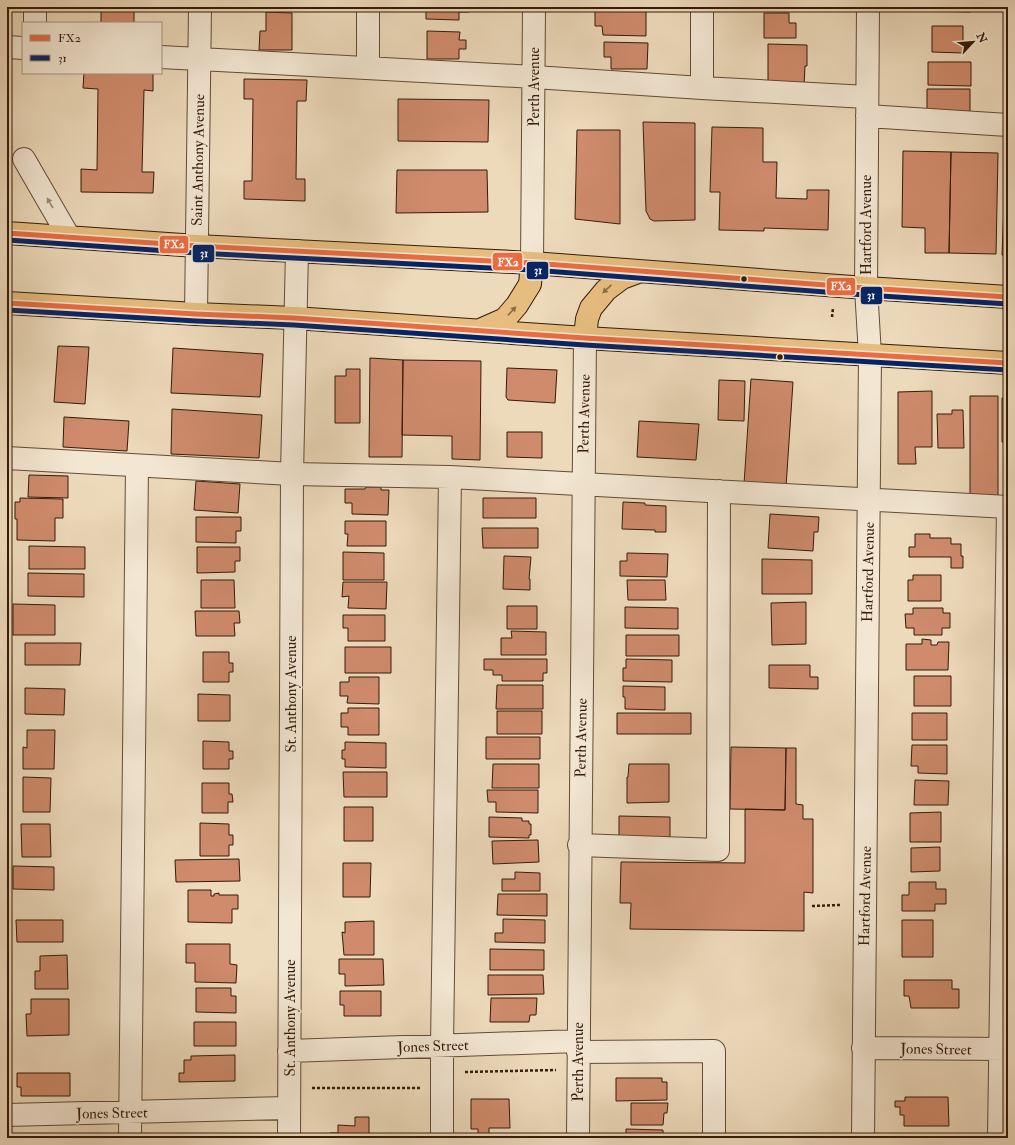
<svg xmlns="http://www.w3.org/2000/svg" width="1015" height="1145" viewBox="0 0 1015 1145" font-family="'IM FELL Double Pica',serif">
<rect width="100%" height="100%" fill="#eddabb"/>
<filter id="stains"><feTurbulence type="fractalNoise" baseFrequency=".005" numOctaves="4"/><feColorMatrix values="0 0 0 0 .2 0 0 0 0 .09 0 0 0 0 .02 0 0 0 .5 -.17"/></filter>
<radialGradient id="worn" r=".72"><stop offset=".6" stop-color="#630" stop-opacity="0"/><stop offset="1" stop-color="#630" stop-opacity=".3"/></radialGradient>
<path fill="#cf8b6c" stroke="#351b09" d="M101,7H134V23H101Z
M426,7H469V12H459V20L426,19Z
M932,7H970V12L932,11Z
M595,9L646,10V36L603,35L602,26H595Z
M266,12L292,13V50H259L260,31H266Z
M764,13H789V23H796V38H764Z
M932,26H963V53L932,52Z
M427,31L460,32L459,40H466V49H459V59H427Z
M604,42L648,43L647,69H611V57H604Z
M768,44L807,45V66H805L804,86L768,85Z
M928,62H971V86L928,85Z
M84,73H153V91L144,90L142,172H154L153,193L81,192V169L97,170L98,89L83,88Z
M244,79L307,80L306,101H297L296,179H305V201L244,199V181H252L253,99H244Z
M927,89H970V113L927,112Z
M398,99L489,100L488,142L398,141Z
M643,122L695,123V220L654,221L650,219L646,211Z
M712,127L763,128V162H777L776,198L807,199V190H829L828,230L764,228V231L719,230L720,192H710Z
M577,130H620V224L575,219Z
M903,151L951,152L949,253H925V228L902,227Z
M951,152L998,153L996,254L949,253Z
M1006,155H1008V256L1002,255Z
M397,170H487L488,212L396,213Z
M58,346L89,347L85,404L54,402Z
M173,348L263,354L260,397L171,393Z
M370,358L403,360L402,457H369Z
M403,360L481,361L480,460L452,459V436L402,435Z
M507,368L557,370L555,403L508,400L506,397Z
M346,369H360V423H335V376H346Z
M751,379L793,382L786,487L744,484Z
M719,380L745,381L744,421L718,420Z
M932,391V447H915L916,464H898V392Z
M970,396H998V496L970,495Z
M1002,398L1008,399V442H1002Z
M172,409L262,415L259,458L171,454Z
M952,410H963L964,448H938L937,414H952Z
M64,417L129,421L127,451L63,447Z
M639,421L699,424L696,460L637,457Z
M507,432H542V458L507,457Z
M29,475L68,476V498L28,497Z
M196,481L240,484L238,513L194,510Z
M366,487H381V490H389L388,515L352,514V503H345V489H365Z
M20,498L63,499V518H55V541L17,540V519H15V502H20Z
M483,498H536V518H483Z
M623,502L645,503V505L666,506V532H655V530L622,529Z
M770,514L819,517L818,532H814L813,551L768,548Z
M196,517H241V531H236V543L196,542Z
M345,521H386V546H347L348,534H345Z
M482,528H538V548H483Z
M915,534H930V538H951V544H961V556H963V568H951V557H909V547H915Z
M29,546L85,547V569H29Z
M197,547H240V561H235V572L197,573Z
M343,552L384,553V580H343Z
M627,553L668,554L667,577L620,576V561H627Z
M504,556L531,557L529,579H530V590L503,589Z
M762,559L812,560V594H762Z
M28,573L84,574V597L28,596Z
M913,575H941V601H908V580H913Z
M201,580H234L235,608H201Z
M627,580H665L666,600H628Z
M343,582H387L386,609L348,608L349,596L342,597Z
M806,602V644L772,645L771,603Z
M13,604L55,605V635H13Z
M507,606H537V629H507Z
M625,607L678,608V629L625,628Z
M913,608H943V613H950V628H942V635H914V628H906L905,614H913Z
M195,611H239L240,623H234L235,636H196Z
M343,615H385V641H348V628H343Z
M511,631L546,632V655H501V638H512Z
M626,635H679V656H626Z
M922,639L931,640V645H937L938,642H949L948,670H906V644H922Z
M25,643H81L80,665H25Z
M345,647H391V673H345Z
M203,652H229V663H233V672H229V682H203Z
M484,659H547V673H543V681H502V675H493V670H484Z
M626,659L672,660V682L623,681V668H626Z
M769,665H810V677H818V689L769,688Z
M914,676H951V706H914Z
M349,677H379V704L347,703L348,696H340V682H349Z
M497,685H543V709H496Z
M623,686L665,687V710L625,709V697H623Z
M25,688L65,689L64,715L25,714Z
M198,694L230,695V721H198Z
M348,708H379V735H348V727H341V713H348Z
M497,711H542V734H497Z
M617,713H691V734H617Z
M912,713H947V740H912Z
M27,730H55L54,769H23V747L27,748Z
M486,737H540V759H486Z
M203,741L229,742V751H233V759H229V769H203Z
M345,742L386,743V768L345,767V759H342V750H345Z
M912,745H947V774L918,773V766H911Z
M731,747L786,748L785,810L730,809Z
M786,748H796V804L803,805V819H813V893L804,892V931L630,929L631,903H620L621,862L745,863V809L785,810Z
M493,764H539V788H492Z
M629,764H669V802L627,803V777H628Z
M343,772H387V797H344Z
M23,777L51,778L50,812H23Z
M915,780L949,781L948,805H914Z
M202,783H229V794H232L233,802H228V813H202Z
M487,790H538V813L496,812V802H488Z
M344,807H373V841H344Z
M941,812V842H910V813Z
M619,816L670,817V837L619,836Z
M489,817L522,818V821H529V824H531V835H529V838L489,837Z
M200,823L229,824V835H233V845H229V856H200Z
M21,824H50L51,857H22Z
M538,840L539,862L493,864L492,841Z
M940,847V871L911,872V848Z
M239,859L240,881L176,882L175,860Z
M343,863H371L370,897H343Z
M13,866L54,867V890L13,889Z
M515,872L540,873V891H502V879H515Z
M909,882H936V889H946V904H935V911H902V895H909Z
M188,890H211V896H214V894L219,893V895H238V909H232V923L188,922Z
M498,894H547V916L497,915Z
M503,919L545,920V943L495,942V933H503Z
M16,920H63V942H17Z
M902,920H933V957H902Z
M374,921V955H344L342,932L345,933V922Z
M186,944H230V964L237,965L236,983L195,982V963H186Z
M490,949L544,950V970H490Z
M67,955L68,989H35V971H40V956Z
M339,959H383L384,985L345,986V974H339Z
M488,975H543L544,994L488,995Z
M904,980H952V989H959V1008H911L909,996H904Z
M196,988H231V996H236V1013L196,1012Z
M340,991H381V1016H344V1005H340Z
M491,998H537L536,1015H530L529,1022H490Z
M31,999H69V1035L27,1036L26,1014H31Z
M194,1022H236V1046H194Z
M235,1055V1081L179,1082V1073H184V1060H191V1056Z
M17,1073H70V1096H21V1087H17Z
M616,1078H662V1082H667V1100L616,1101Z
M905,1097H948L949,1126H904V1115H900V1107H895V1101H905Z
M471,1099H509L510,1128H489V1136H478V1129H471Z
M631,1103H668L667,1113H664L663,1125H631Z
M355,1117H369V1138H330V1133H338V1125L355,1126Z
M626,1129L663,1130V1138H626Z"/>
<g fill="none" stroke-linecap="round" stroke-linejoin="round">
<g stroke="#634b36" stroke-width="24">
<path id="minor" d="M35,23V7
M7,47L23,48
M161,57L534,77L702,88L867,97
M368,68V7
M702,88V7
M867,116L1008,125
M24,159L69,237
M532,263L534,7
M196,314L200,7
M7,458L292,474L450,477L1008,507
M579,845L718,850L719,491
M863,1048L1008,1049
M289,1051L577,1041
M578,1052L714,1051V1138
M7,1115L289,1108
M130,1138L137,466
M289,1138L292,474L297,251
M442,1138V1046L450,477
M578,1138L585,338
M863,1138L870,355L866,288L868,7
M999,1138L1008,507"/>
</g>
<g stroke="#351b09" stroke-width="24">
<path id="major" d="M7,233L197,246L532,263L866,288L1008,297
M7,303L196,314L294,318L585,338L1008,363
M480,330L505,319L517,305L530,284L532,263
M585,338L587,319L591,308L606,290L622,278L638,272"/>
</g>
<path stroke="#351b09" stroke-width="2.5" stroke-dasharray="3 2" stroke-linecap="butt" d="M832,317L833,308
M812,906L840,905
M465,1072L556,1070
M312,1088H421"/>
<use href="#minor" stroke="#f3e7d3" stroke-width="22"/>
<use href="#major" stroke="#e6bd7e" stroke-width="22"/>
<g stroke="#f3e7d3" stroke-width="8">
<path id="bus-1" d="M7,233L197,246L532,263L866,288L1008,297
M7,303L196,314L294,318L585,338L1008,363"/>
</g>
<g stroke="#f3e7d3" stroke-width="8">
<path id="bus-2" d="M7,240L197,253L532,270L865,295L1008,304
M7,310L196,321L294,325L585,345L1008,370"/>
</g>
<use href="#bus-1" stroke="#ea6c40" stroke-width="5"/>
<use href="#bus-2" stroke="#052465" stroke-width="5"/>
</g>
<defs><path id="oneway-solid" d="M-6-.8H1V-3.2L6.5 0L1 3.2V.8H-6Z"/></defs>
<use fill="#9e8b78" href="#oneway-solid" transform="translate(50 203) rotate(-120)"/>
<g fill="#8e6c44">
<use href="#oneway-solid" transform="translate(607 289) rotate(137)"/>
<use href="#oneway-solid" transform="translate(512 311) rotate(-47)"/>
</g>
<g fill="#351b09" stroke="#f3e7d3" stroke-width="1.5">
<circle cx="744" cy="279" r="3.5"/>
<circle cx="780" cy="357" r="3.5"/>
</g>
<g text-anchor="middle" stroke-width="3.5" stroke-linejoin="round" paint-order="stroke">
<g font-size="15" fill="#351b09" stroke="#f3e7d3">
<text transform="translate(534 87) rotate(-90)" y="5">Perth Avenue</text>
<text transform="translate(198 160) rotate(-89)" y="5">Saint Anthony Avenue</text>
<text transform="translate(866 225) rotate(-90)" y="5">Hartford Avenue</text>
<text transform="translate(584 414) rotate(-89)" y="5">Perth Avenue</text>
<text transform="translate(868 572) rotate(-89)" y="5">Hartford Avenue</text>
<text transform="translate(291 694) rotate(-90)" y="5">St. Anthony Avenue</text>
<text transform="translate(581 738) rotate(-89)" y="5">Perth Avenue</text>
<text transform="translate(865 896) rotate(-89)" y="5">Hartford Avenue</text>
<text transform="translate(290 1018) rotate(-90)" y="5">St. Anthony Avenue</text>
<text transform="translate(433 1046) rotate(-2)" y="5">Jones Street</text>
<text transform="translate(936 1049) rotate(1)" y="5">Jones Street</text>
<text transform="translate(578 1062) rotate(-90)" y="5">Perth Avenue</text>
<text transform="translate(112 1113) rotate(-1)" y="5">Jones Street</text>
</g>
</g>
<g stroke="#f3e7d3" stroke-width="1.5">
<rect x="159" y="235" width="30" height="19" rx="4" fill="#ea6c40"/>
<rect x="192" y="244" width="23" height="19" rx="4" fill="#052465"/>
<rect x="492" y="252" width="31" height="19" rx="4" fill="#ea6c40"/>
<rect x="526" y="261" width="23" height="19" rx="4" fill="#052465"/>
<rect x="826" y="277" width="30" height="19" rx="4" fill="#ea6c40"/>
<rect x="860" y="286" width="23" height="19" rx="4" fill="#052465"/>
</g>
<g font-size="11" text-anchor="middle" font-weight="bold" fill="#fff">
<text x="174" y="248">FX2</text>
<text x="204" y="257">31</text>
<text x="508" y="266">FX2</text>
<text x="538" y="274">31</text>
<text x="841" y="290">FX2</text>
<text x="871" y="299">31</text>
</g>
<rect width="1015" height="1145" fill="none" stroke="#eddabb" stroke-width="24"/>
<rect x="8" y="8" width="999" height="1129" fill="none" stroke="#351b09" stroke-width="2"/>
<rect x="12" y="12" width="991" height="1121" fill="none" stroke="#351b09"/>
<rect x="22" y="22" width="140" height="52" fill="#f3e7d3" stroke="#a79582"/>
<rect x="30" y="35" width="20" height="6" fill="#ea6c40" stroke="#a79582"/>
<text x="58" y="42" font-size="12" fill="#351b09">FX2</text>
<rect x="30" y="55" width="20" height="6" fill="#052465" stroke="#a79582"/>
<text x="58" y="62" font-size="12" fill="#351b09">31</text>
<g transform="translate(973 42) rotate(64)" stroke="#f3e7d3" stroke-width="3" paint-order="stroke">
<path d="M0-3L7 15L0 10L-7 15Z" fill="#351b09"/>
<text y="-6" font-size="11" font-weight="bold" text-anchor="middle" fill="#351b09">N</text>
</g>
<rect width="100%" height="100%" filter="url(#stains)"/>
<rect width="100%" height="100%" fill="url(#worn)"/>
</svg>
